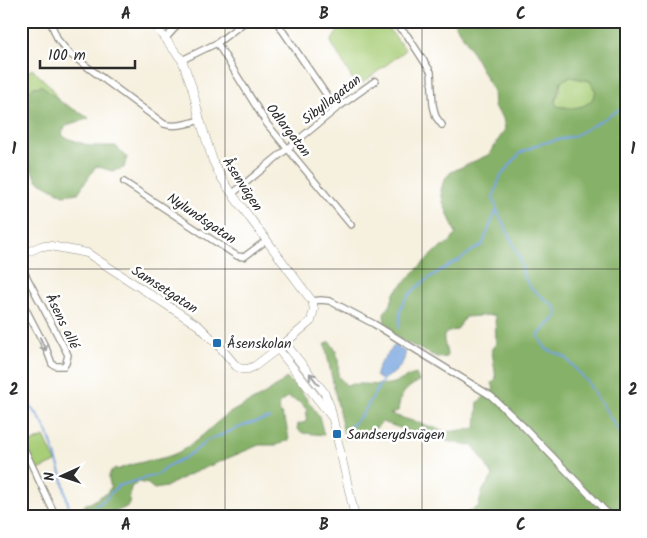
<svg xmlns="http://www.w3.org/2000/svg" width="647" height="538" viewBox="0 0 647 538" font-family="Kalam,sans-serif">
<rect width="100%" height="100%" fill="#fff"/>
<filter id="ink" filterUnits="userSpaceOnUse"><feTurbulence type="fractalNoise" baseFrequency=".02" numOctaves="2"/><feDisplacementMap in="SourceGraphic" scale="10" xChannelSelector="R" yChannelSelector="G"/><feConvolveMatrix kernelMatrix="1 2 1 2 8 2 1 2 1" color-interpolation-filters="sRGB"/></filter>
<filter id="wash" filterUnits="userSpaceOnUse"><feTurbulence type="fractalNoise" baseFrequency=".0096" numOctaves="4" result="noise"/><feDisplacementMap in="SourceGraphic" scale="20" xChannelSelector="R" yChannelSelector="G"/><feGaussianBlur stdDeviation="1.12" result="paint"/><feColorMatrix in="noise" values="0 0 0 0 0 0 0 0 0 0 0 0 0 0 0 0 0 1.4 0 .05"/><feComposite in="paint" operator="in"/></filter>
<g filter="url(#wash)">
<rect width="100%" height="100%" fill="#f6f0df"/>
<path fill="#a9ce78" stroke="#6a7c52" d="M344,21H382L406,50L357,87L331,42Z
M32,69L50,86L58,100L42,86L33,87L21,98V77Z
M570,77L590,81L596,92C589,110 573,109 556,106L555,102L560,90L561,80Z
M44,437L56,462L36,471L24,446Z"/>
<path fill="#86b168" stroke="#586e4a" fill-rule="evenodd" d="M453,21H626V517H493C482,514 469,517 458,517L478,507L483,490L493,476L478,452L473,446L430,438L382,422C370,435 363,437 345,439L325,345L329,341C339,352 339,362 338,376L346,385C362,382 378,387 394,383C401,381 407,376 416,374L419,381C405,389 400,394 398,411L390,414L448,432L476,428L478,402L494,389L492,383L496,379L492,351L496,343L495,315L465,317L457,330L450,331L444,335C443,343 447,348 447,357L439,358L399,339L385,327L384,313L391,304L394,293L434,252L450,242L456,234L443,202L441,190L444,180L451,172L490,154L505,129L503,118L494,107L493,91L466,41ZM570,77L590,81L596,92C589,110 573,109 557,106L555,102L561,81Z
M42,86L61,102L89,118C78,124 67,120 62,133L64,137L90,146H116L127,157L124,168L112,171L96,166L78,193L64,195L38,181L21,152V98L33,87Z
M286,378L301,391L319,416L324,435L303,433L297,429L298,424L306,422L307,410L301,403L288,397L280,403L279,410L286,423L289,440L277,445H259L186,476L166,487L154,489L148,484L139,482L131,487L129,503L127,507L101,517H64L65,511L82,508L86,504C94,503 98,496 106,494L111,487C108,478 107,472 116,468L117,470C137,460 160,462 179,452C196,444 212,425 228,414C249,401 268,396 286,378Z"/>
<path fill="#75a3de" stroke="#506784" d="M395,344L405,352C406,364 392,378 380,379L376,376C376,363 389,355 395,344Z"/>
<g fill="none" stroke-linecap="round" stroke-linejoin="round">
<path stroke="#75a3de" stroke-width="2" d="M497,210L519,256L524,277L531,288L556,308L558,315C551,323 544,328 538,336L546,349L565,357L588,383L626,442
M399,328C400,321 399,311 402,305C411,287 442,269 459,260C467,255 473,249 482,245L497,209L493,198L500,177L520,153L539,144L574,136L609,116L623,107L626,101
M21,397L38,415L48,433L61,473L71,517
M348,429L362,415L384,378
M76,517L102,502L118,486L159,474L166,467L184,458L196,450L206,441L248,424L270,418"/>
</g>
</g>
<g filter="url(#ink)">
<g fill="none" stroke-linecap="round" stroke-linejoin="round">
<g stroke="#908e85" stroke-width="8">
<path id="street" d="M50,21L58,40L70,54L164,124C176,128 189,123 200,120
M276,21L336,109
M391,21L407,35L431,72L433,105L436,117L442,125
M166,38L175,28L176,21
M217,43L267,124L351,225
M182,60L217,43L246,21
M124,182L237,256L244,257L267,240
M232,194L336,109L375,81
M21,266L68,355L66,363L64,366H56L52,364L46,348L21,300
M312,301L321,300L330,301L374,324L491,396L524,427L611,517
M21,442L56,517"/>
</g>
<g stroke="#908e85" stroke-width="9">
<path id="secondary" d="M21,255L41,246H51L87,253L199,326L220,347L236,366L241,369H248L255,366L285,343L311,321L314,309L312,301L235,198L221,177L213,161L200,120L192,87L182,60L151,21
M285,343L324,392L330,406L355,517
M278,349L331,416"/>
</g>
<use href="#street" stroke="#fff" stroke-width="5.5"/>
<use href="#secondary" stroke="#fff" stroke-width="8"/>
</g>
<defs><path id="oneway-shaft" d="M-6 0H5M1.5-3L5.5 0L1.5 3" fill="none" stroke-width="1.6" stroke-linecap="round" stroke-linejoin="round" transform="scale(1.25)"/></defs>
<g stroke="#a0a0a0">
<use href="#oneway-shaft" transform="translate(43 344) rotate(65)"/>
<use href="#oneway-shaft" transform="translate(314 379) rotate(-128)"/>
</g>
</g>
<path fill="none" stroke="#2b2b2b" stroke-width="1" stroke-opacity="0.55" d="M225,21V517M422,21V517M21,269H626"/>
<g fill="#1f6fb2" stroke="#fff" stroke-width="2">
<rect x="212" y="338" width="10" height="10" rx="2.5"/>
<rect x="332" y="429" width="10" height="10" rx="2.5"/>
</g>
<g text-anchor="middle" stroke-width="5" stroke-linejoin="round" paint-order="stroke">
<g font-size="14" fill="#2b2b2b" stroke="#fff">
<text transform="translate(331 99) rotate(-38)" y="5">Sibyllagatan</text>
<text transform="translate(289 130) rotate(52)" y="5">Odlargatan</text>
<text transform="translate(243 184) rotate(57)" y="5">Åsenvägen</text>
<text transform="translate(202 218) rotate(34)" y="5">Nylundsgatan</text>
<text transform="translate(165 289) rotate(33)" y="5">Samsetgatan</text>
<text transform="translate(63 321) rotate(64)" y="5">Åsens allé</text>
</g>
<g font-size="14" fill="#2b2b2b" stroke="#fff" text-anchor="start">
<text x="227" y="348">Åsenskolan</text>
<text x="347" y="439">Sandserydsvägen</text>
</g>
</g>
<rect width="647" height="538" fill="none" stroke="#fff" stroke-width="55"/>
<g transform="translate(62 476) rotate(267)" stroke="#ffffff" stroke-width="4" paint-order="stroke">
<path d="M0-4L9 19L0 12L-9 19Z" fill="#2b2b2b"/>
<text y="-8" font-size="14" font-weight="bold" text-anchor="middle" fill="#2b2b2b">N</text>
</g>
<path d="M40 60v8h95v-8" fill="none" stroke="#2b2b2b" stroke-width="2.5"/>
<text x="48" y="60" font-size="15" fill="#2b2b2b" stroke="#ffffff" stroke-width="4" paint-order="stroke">100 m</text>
<rect x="28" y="28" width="592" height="482" fill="none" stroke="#2b2b2b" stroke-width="2"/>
<g font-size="16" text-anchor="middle" font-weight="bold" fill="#2b2b2b">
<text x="126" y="19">A</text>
<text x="324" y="19">B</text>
<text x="521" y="19">C</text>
<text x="14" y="154">1</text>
<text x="633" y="154">1</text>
<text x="14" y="395">2</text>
<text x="633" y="395">2</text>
<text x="126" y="530">A</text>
<text x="324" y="530">B</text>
<text x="521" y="530">C</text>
</g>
</svg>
